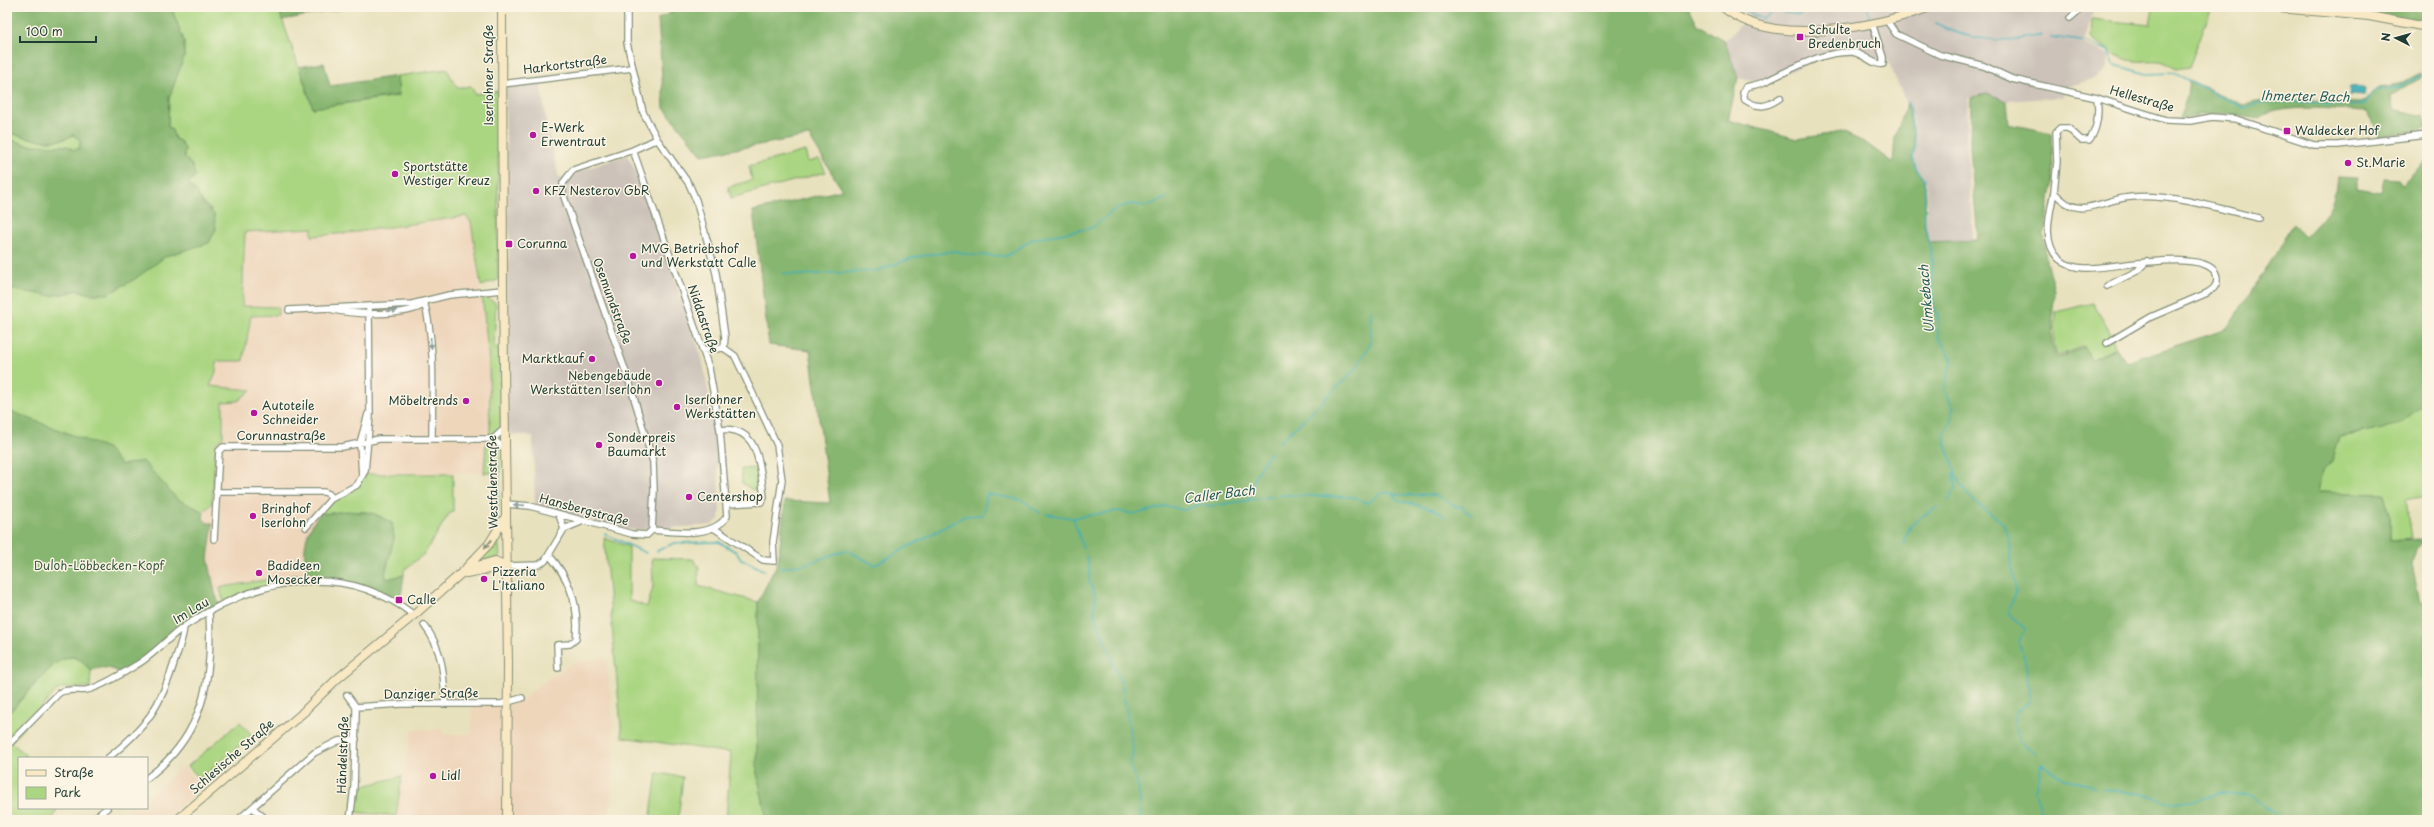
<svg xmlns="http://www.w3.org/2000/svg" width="2434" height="827" viewBox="0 0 2434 827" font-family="'Playpen Sans',sans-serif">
<rect width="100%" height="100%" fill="#fcf5e5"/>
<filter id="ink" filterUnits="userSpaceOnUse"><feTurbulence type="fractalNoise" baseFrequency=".025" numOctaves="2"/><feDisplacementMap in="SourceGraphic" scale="8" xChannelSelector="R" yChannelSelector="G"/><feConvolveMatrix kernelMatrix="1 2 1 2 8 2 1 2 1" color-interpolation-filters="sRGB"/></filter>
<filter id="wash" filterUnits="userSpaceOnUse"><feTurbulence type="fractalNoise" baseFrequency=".012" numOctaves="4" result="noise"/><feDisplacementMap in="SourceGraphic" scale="16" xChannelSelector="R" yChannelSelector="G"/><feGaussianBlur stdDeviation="0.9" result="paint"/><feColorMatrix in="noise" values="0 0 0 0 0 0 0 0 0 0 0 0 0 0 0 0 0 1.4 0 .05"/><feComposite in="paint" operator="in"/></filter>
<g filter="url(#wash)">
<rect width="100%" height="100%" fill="#e8e1bd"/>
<path fill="#eed6bb" d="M466,216L470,219L472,230L489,362L490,442H487L484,473L364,474L308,532L305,553L308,576L215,593L208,554L213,524L207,523L203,518L204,512L212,503L216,443L223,438V402H236L250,390L210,386L216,372V361H243L251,316L278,315V307L242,306L244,232L312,228V236L349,233Z
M606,658L613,722L614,764L609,820H352L353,813L397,816L412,730L443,729V734H472V705L506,706L523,700L538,686L575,662Z
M183,766L201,788L164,820H137L130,811L134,808H147V797Z"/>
<path fill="#ccc2b9" d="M1736,7H2094L2084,43L2110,55L2106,70L2096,78L2067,87L2062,97L2007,101L1987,93L1968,98L1966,135L1973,240L1930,242L1926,224L1928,199L1926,179L1916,168L1914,158L1917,145L1913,118L1888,61H1875L1860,53L1832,55L1760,83L1738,78L1725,41L1750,15Z
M540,81L547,126L559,178L627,155L639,177L702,358L715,427L720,512L719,519L712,525L636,530L617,528L535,505L533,436L506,434V288L510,236L508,222L505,86Z"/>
<path fill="#aad581" stroke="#64895a" d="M171,7H278L313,108L399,96L397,76L447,69L457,88L471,86L475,94L498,91V280L481,286L471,222L466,216L349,233L312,236V228L245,232L242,306L278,307V315L251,316L243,361H216V372L210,386L251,390L238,401L223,402V438L216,443L212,503L204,512L193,507L204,541L216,604L65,653L7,706V286L50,295L66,294L78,290L90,294L166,256L209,242L216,229L211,210C201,203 197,192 188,184L193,167L184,157L185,149L180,141L175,139L172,130L168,127L169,98L184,57V41Z
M2153,7H2212L2189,67L2176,69C2155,53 2144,67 2123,58C2112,54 2101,44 2091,37L2092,19L2150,25Z
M7,132C28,138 54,147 73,135L80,139V148L74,150L67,146L28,145L7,139Z
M805,151L808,162L819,159L826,172L731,198L728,187L752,180L749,166Z
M482,295L496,303L494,348H499L501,428L497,433L490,435L489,362Z
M2093,303L2114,339L2112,340L2116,348L2090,360L2084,346L2057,356L2054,342L2056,312Z
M2427,399V496L2406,500L2412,538L2390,540V515L2384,494L2318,492L2322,471L2332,461L2340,437C2370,433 2404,420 2427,399Z
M486,442L498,444L501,447L498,511L494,509L495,473H484Z
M759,468L761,489L753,490L742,483L741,469Z
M364,474H453V512L449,514L424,554L404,570V575L387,579L385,574L394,538L392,523C385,520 379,515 372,513C359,509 328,516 321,512L331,501L348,493Z
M498,536L500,557L476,563Z
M604,538L629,547V600L647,607L653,587L652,558L693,559L699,567L698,586L758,602L757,773L767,820H726L731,753L622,737Z
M307,573L308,579L270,586L225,601L223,600L220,588L223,587Z
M72,657L81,660L91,671L90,687L63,688L56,691L11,742L29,758H19V808H57L53,820H7V715L57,661Z
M240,722L252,735L200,779L188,766Z
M657,773L683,777L678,820H650Z
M402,776L396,816L353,812L356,788Z"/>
<path fill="#87b66f" stroke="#537a52" d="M7,7H171L184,41V57L169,98L168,127L172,130L175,139L180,141L185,149L184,157L193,167L195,176L188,184L196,191L204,205L214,214L216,229L209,243L166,256L135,279L108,294H90L78,290L52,296L7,289V139L28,145L67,146L74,150L80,148V140L73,135C53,147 28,138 7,132Z
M279,7H353L282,20Z
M682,7H1689L1698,25L1725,41L1738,78L1728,120L1797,139L1842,132L1866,143L1893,163L1895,137L1907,103L1915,145L1913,158L1916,169L1925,180L1926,199L1924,224L1928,242L1978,240L1970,148L1971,98L1987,93L2007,101L2009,124L2052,133L2053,182L2044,234L2046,261L2054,290L2052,342L2056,358L2085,347L2091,360L2116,348L2126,362L2227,329L2275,255L2292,224L2305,237C2326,215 2334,209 2337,177L2357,178V189L2381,193L2384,178L2398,179L2402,184L2427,160V399L2401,424L2340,437L2332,461L2322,471L2318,492L2384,494L2390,515V540L2425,539L2415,549L2412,564L2420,603L2427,605V820H767L757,773L758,602L778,562L785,501L830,503L810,350L769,345L753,211L842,190L809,136L702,155L664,108L658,19Z
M2367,7H2427V25L2368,13Z
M324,63L330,86L397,76L399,95L313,108L299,67Z
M2420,73L2419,79L2391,95L2393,110L2423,117L2426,128L2378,138L2374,123L2367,111C2335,110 2285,102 2258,118C2228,112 2210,112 2179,118L2187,97L2189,80L2243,105L2257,102L2285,100L2359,103L2366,101L2378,87L2400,84Z
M7,410L107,448L121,465L143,461L177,499L204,512L203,518L207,523H213L208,558L215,593L220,606L183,626L139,663L121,673C111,668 102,665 91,671C86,666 81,657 72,657C54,655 21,702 7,715Z
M345,511L372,513L392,523L394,538L385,574L387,579L404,575L400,603C377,591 335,576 308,579C302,550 303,535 321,512L324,514Z"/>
<path fill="#3daeb6" stroke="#2e7675" d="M2358,86L2366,89L2365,96L2349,95L2350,87Z"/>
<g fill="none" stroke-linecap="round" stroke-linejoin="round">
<path stroke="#3daeb6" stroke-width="1.5" d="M1737,7L1763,19L1775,11L1800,15L1808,7
M1868,7L1869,18
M1936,23C1967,42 2008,43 2042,35
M2051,37L2088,42L2109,51L2114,65L2147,74L2174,73L2244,108C2278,96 2319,104 2354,106L2365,104L2377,89L2400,87L2419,76L2427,75
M1908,102L1916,145L1913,158L1916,169L1925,179V224L1933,264L1932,288L1934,307L1938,315V336L1952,359L1944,389L1952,405L1951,419L1945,435V445L1961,486L1970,498L2003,523L2010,547L2016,593L2008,613L2025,629L2019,642L2025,661L2030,700L2015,715C2014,737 2018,742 2036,754
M783,273L799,275L876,271L915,257L955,251L970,255L1006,256L1033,239L1092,228L1114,210L1130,204L1147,206L1166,198
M1279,443L1356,369L1371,342V310
M1393,494C1419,498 1432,487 1456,507L1462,506L1468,513L1473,515
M1948,500L1956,489L1954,473
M1248,501L1256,474L1270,452
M1046,514L1073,518L1117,511L1136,514L1167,506L1184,510L1201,504L1211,506L1283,495L1353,497L1367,503L1381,493H1392L1398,500L1436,510L1447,518
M1073,518L1083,548
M605,534L646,553
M1903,547C1907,522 1918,520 1937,507
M657,551L674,543L719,542L736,552L740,558L765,571
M1086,556L1090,571L1089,582L1096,596L1094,612L1122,686L1133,751L1130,766C1141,783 1139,800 1141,820
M780,568L806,564L846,550L875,565L965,516L983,515L987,494L1022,500L1040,513
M2103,789L2141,794L2174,803L2198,800L2222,793L2253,796L2282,820
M2044,820L2035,791L2041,764L2064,779L2082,782L2096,788"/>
</g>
</g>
<g filter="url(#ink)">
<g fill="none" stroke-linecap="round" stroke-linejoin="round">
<g stroke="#848f78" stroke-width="8">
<path id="street" d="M627,7V43L643,112L657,139L689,184L696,200L716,273L725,337L724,348L735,356L777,445L782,480L773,542L774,561L763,560L715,529
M2070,18L2083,7
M1887,21L1896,34L1940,55L1984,66L2012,79L2097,98L2166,120L2190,121L2212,117L2236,119L2314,145H2338L2427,135
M502,84L632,68
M1780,98C1767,107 1759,109 1745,100L1743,93L1746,87C1752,85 1758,85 1764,82C1791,70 1821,51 1852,52C1863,53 1874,66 1883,64V57L1872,23
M2097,98C2099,110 2098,130 2089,140H2081L2068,128H2060L2056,132L2057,162L2054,192C2080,223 2099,199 2132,197C2175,194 2217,208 2258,218
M2054,192C2050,213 2041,242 2059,259C2066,265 2076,268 2085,268C2105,270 2217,244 2217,279C2217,287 2212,290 2207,293L2151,317L2107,343
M2107,286L2137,271L2147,261
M424,301C436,346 432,392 432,439
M330,309C352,315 406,317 425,304
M289,310L412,304L449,295L503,290
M702,350L724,348
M720,430C760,425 760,468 764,497L761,502L727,504
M493,439L504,429
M362,476L360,443L368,414
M216,492H324L329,494L331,499
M506,504L530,506L632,534L647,535L652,530C675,532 714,538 727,516L720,430L709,368L633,150
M559,515L564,529
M306,527L331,499L357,485L365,471L370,417L369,306
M652,530L654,490L653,462L629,381L563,194V183L573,170L633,150L657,139
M214,539L219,451L223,447H342L379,439H493L505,449
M549,555C570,579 580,607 576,639L570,644L557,645L558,668
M507,566L538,565L545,561L564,529L581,522
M424,625C443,649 444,675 445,704
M347,695L356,707V713L354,787L350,820
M356,707L401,704H501L522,698
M7,746L59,693C68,688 76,691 86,690C100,688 125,672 138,664C153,655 169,637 185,626C256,578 341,560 414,615
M108,758C146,728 161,706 175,660C179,649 183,638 184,627
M147,778C204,736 213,679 209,613
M253,808L267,820
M92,820L107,808
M238,820L314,753L338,741L356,739"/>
</g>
<g stroke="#848f78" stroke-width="10">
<path id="secondary" d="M502,7L503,290L508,664L507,820
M1723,7C1772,49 1875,27 1930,7
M2267,7L2369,16L2427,27
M467,567L489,544L506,516
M466,573L507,566
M302,713L337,679L414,615L466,569L495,561L507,566
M177,820L305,711"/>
</g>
<use href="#street" stroke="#fff" stroke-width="5.5"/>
<use href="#secondary" stroke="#f8e8c3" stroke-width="8"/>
</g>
<defs><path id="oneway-solid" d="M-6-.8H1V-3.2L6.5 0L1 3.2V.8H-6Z"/></defs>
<g fill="#8f9e9a">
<use href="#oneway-solid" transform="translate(392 311) rotate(-4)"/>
<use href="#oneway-solid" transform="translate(431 343) rotate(85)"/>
<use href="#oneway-solid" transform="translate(519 505) rotate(-176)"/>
</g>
<use fill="#8c927c" href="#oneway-solid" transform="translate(488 544) rotate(129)"/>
</g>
<g fill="#b5179e" stroke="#fcf5e5" stroke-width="1.5">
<rect x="1796" y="33" width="8" height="8" rx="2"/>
<rect x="2283" y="127" width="8" height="8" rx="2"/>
<circle cx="533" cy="135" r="4"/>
<circle cx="2348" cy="163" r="4"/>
<circle cx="395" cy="174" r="4"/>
<circle cx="536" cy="191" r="4"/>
<rect x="505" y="240" width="8" height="8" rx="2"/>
<circle cx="633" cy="256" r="4"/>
<circle cx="592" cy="359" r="4"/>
<circle cx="659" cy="383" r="4"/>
<circle cx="466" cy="401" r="4"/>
<circle cx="677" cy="407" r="4"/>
<circle cx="254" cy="413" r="4"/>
<circle cx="599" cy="445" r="4"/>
<circle cx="689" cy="497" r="4"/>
<circle cx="253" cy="516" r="4"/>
<circle cx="259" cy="573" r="4"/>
<circle cx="484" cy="579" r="4"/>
<rect x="395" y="596" width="8" height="8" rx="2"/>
<circle cx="433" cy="776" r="4"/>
</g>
<g text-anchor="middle" stroke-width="3" stroke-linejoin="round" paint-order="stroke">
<g font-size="12" fill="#1f3d34" stroke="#fcf5e5" text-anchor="start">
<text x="1808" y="34">Schulte<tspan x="1808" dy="14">Bredenbruch</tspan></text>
<text x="541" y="132">E-Werk<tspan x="541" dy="14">Erwentraut</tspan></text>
<text x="2295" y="135">Waldecker Hof</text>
<text x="2356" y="167">St.Marie</text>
<text x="403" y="171">Sportstätte<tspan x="403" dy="14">Westiger Kreuz</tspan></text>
<text x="544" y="195">KFZ Nesterov GbR</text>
<text x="517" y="248">Corunna</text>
<text x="641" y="253">MVG Betriebshof<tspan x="641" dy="14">und Werkstatt Calle</tspan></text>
<text x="584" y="363" text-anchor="end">Marktkauf</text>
<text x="651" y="380" text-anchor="end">Nebengebäude<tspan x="651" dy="14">Werkstätten Iserlohn</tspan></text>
<text x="685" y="404">Iserlohner<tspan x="685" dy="14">Werkstätten</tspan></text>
<text x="458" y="405" text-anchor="end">Möbeltrends</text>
<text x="262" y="410">Autoteile<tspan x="262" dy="14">Schneider</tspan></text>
<text x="607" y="442">Sonderpreis<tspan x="607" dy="14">Baumarkt</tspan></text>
<text x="697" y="501">Centershop</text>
<text x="261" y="513">Bringhof<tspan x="261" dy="14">Iserlohn</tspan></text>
<text x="267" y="570">Badideen<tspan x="267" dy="14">Mosecker</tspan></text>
<text x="492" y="576">Pizzeria<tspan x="492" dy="14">L'Italiano</tspan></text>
<text x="407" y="604">Calle</text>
<text x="441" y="780">Lidl</text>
</g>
<g font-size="12" fill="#1f3d34" stroke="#fcf5e5">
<text transform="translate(565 65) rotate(-7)" y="4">Harkortstraße</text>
<text transform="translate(489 75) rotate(-90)" y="4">Iserlohner Straße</text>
<text transform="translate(2142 99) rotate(16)" y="4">Hellestraße</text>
<text transform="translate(612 301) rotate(70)" y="4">Osemundstraße</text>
<text transform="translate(703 319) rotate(71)" y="4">Niddastraße</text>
<text x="281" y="440">Corunnastraße</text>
<text transform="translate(493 482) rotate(-91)" y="4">Westfalenstraße</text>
<text transform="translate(584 510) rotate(15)" y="4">Hansbergstraße</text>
<text transform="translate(191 611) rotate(-31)" y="4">Im Lau</text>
<text transform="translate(431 694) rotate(-1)" y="4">Danziger Straße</text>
<text transform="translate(343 755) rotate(-88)" y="4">Händelstraße</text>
<text transform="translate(232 757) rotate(-41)" y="4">Schlesische Straße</text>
</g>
<g font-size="12" fill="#3b5b43" stroke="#fcf5e5">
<text x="99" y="570">Duloh-Löbbecken-Kopf</text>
</g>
<g font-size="13" font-style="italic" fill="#285f5b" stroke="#fcf5e5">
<text transform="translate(2305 96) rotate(1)" y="5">Ihmerter Bach</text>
<text transform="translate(1926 299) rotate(-95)" y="5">Ulmkebach</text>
<text transform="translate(1219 494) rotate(-7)" y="5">Caller Bach</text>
</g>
</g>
<rect width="2434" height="827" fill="none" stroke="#fcf5e5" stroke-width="24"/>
<rect x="18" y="757" width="130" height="52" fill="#fcf5e5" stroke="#a4ab9e"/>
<rect x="26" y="770" width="20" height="6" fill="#f8e8c3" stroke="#a4ab9e"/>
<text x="54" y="777" font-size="12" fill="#1f3d34">Straße</text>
<rect x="26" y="787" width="20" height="12" fill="#aad581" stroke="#a4ab9e"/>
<text x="54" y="797" font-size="12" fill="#1f3d34">Park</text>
<g transform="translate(2396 38) rotate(276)" stroke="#fcf5e5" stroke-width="3" paint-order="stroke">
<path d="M0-3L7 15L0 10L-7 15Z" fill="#1f3d34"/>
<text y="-6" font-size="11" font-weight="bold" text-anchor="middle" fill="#1f3d34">N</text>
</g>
<path d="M20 36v6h76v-6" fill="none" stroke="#1f3d34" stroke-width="2"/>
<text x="26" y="36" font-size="12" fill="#1f3d34" stroke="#fcf5e5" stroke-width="3" paint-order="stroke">100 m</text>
</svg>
